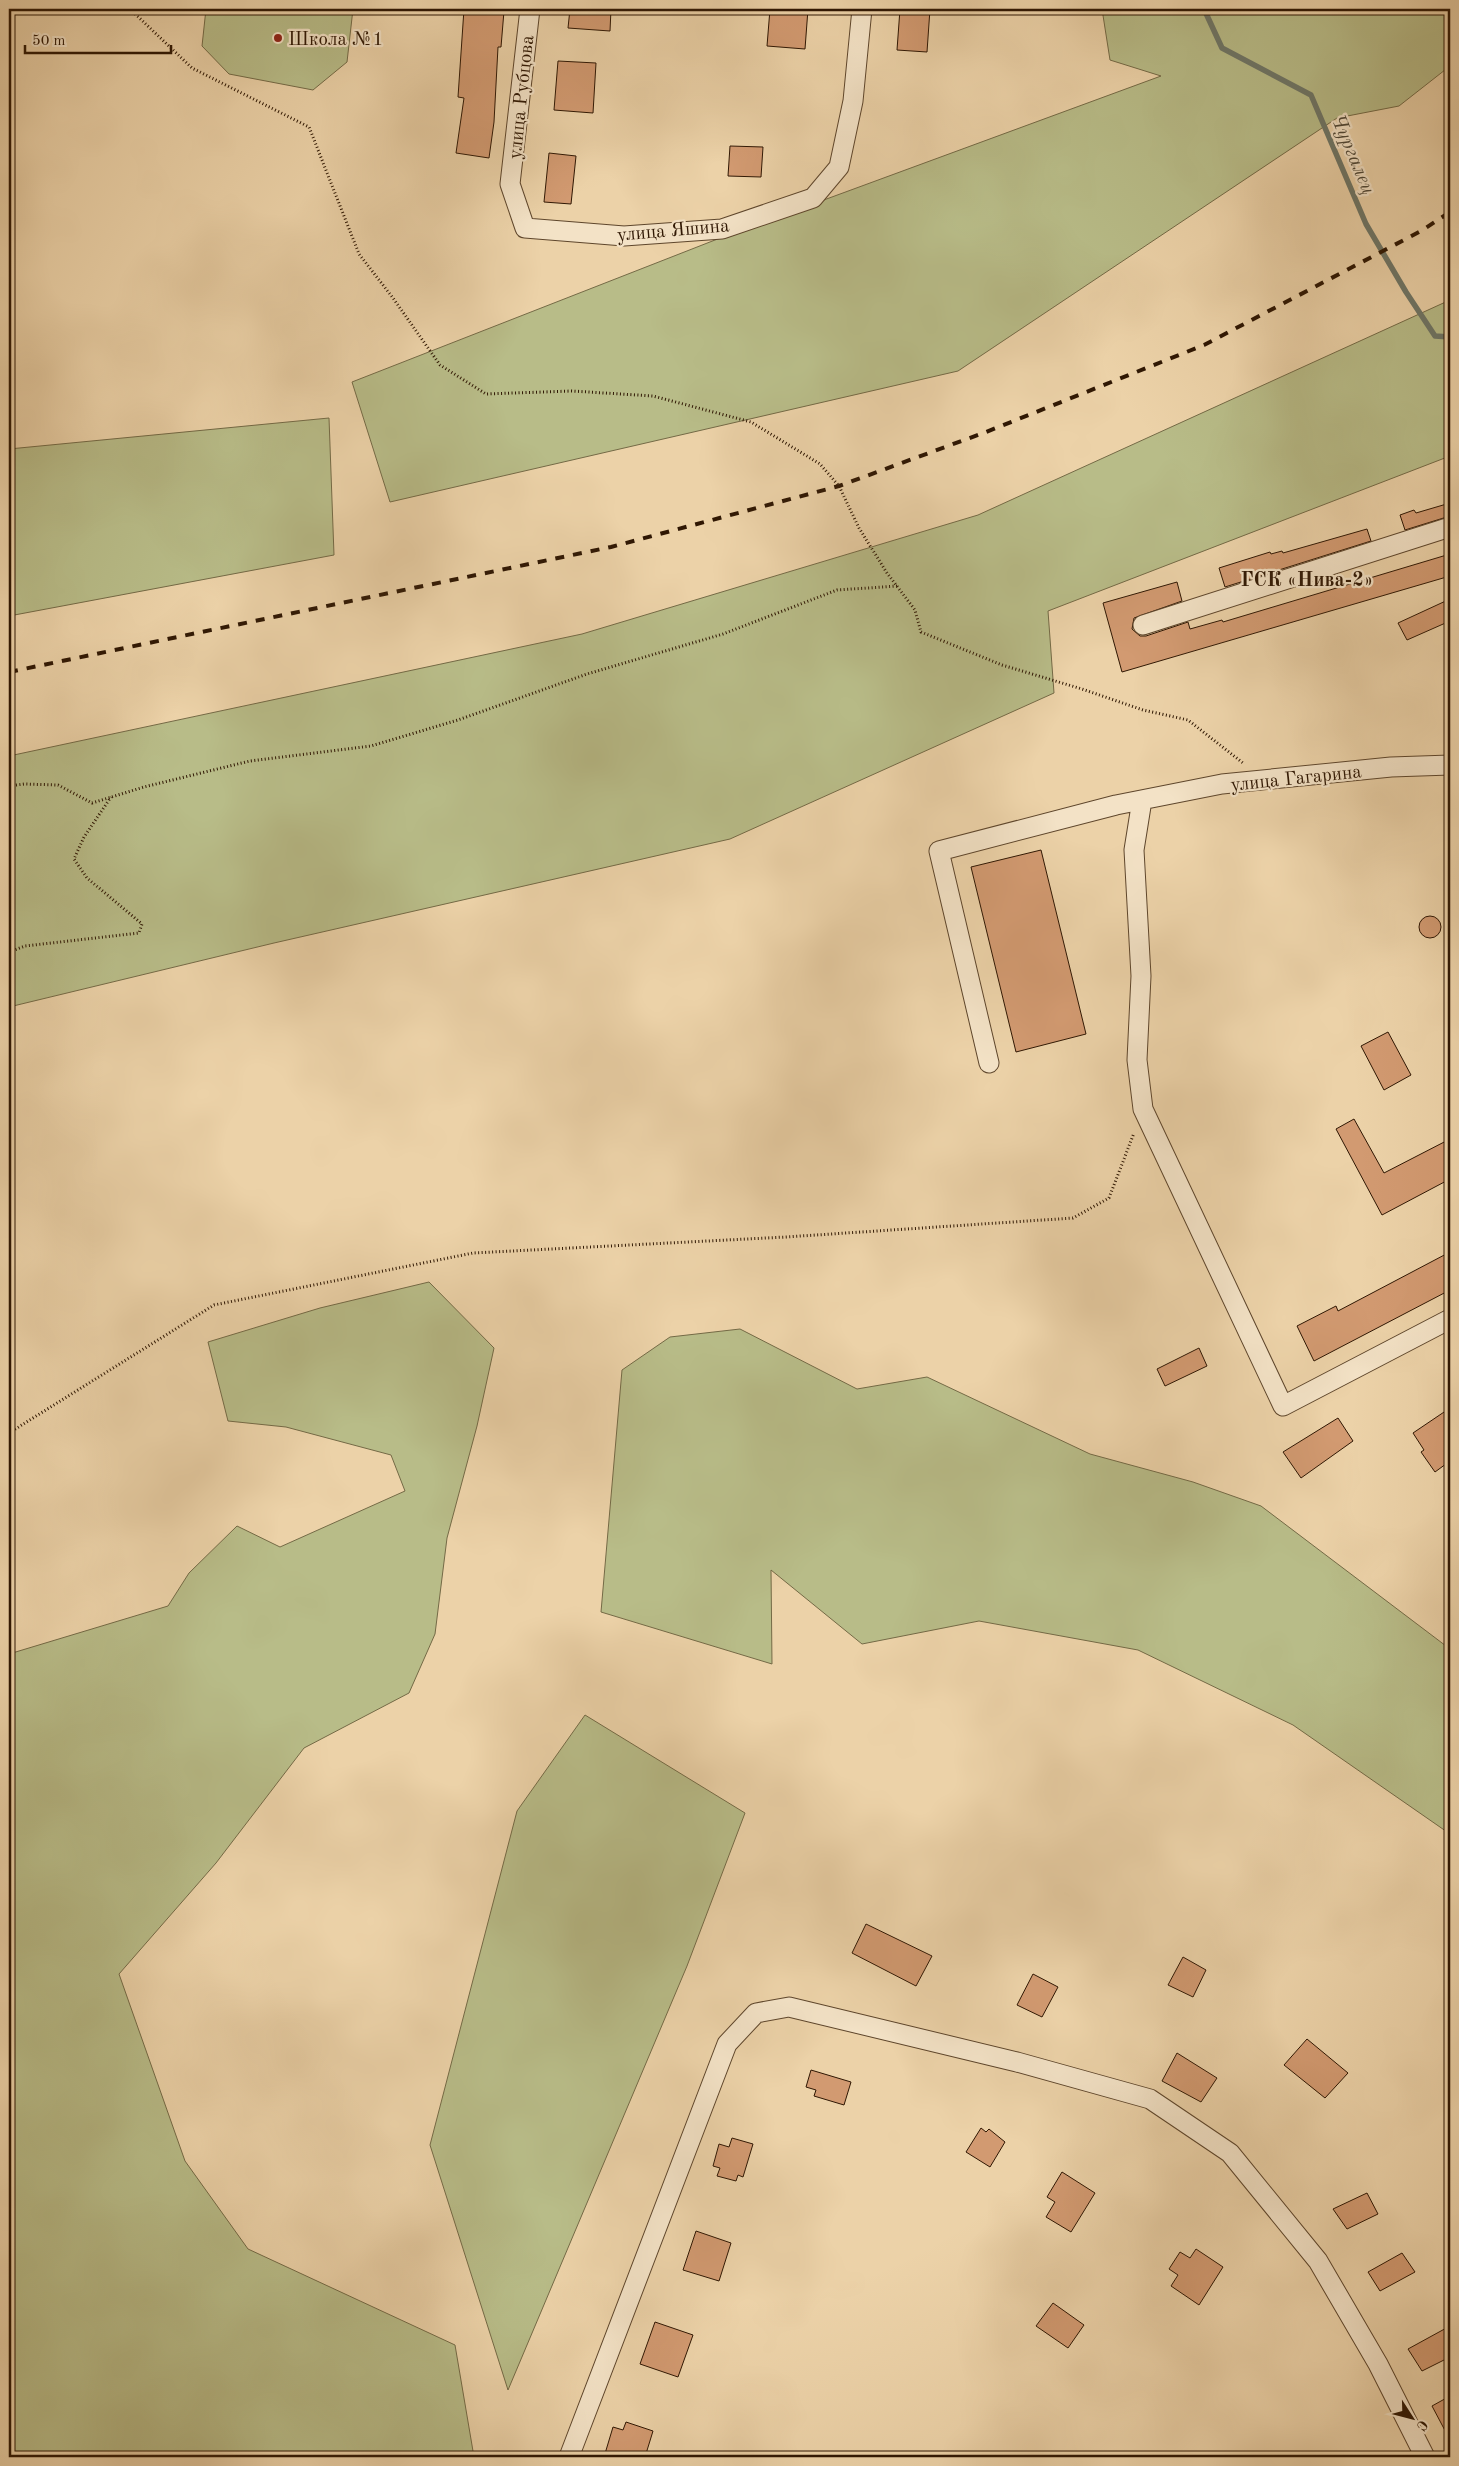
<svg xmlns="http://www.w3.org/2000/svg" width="1459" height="2466" viewBox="0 0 1459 2466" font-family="'Old Standard TT',serif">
<rect width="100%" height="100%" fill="#ecd2a8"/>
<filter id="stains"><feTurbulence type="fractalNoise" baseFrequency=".004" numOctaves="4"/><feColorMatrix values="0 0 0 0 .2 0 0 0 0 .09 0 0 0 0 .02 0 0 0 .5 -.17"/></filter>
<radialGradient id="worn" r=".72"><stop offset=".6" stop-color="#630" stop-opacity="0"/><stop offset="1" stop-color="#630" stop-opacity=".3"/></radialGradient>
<path fill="#b8bc88" stroke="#746a46" d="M206,9H353L347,62L313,90L229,74L202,46Z
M1102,9H1450V66L1399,106L1337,118L958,371L390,502L352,382L715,240L1161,76L1110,60Z
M1450,300V456L1048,611L1054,693L730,839L274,943L9,1007V756L582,634L978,515Z
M329,418L334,555L9,616V449Z
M429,1282L494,1348L477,1426L447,1538L435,1634L409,1693L304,1748L216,1863L119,1974L185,2161L248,2249L455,2345L474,2457H9V1654L168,1606L189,1573L237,1526L280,1547L405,1491L391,1455L286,1427L228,1421L208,1342L320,1308Z
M740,1329L857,1389L927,1377L1090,1454L1193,1482L1261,1506L1450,1649V1834L1293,1725L1138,1650L979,1621L862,1644L771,1570L772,1664L601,1612L622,1370L670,1337Z
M585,1715L745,1813L687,1966L508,2390L430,2145L517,1811Z"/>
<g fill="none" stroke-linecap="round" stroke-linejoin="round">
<path stroke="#6f7768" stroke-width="5.5" d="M1204,9L1222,48L1311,95L1366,224L1406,292L1435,336L1450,337"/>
</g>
<path fill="#d29a71" stroke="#2f1703" d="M464,9L504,11L501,47H498L494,122L489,158L456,153L464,98L458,97Z
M570,9H611L610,31L568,28Z
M770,9H808L805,49L767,46Z
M900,9H930L927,52L897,50Z
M558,61L596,63L593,113L554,110Z
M730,146L763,147L761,177L728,176Z
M549,153L576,156L571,204L544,202Z
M1450,503V516L1405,530L1400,515L1414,510L1416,513Z
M1367,529L1371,541L1225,587L1219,568L1270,552L1271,554L1282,551L1283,553Z
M1450,554V576L1122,672L1103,603L1177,582L1182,601L1134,618L1132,629L1140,636H1146L1188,622L1190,629L1222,620L1223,622Z
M1450,599V621L1407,640L1398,623Z
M1041,850L1086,1034L1016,1052L971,867Z
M1419 927a11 11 0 1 1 22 0a11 11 0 1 1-22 0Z
M1388,1032L1411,1075L1384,1090L1361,1046Z
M1354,1119L1384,1173L1450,1139V1179L1382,1215L1336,1129Z
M1450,1252V1290L1314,1361L1297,1326L1336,1306L1338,1311Z
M1199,1348L1207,1366L1165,1386L1157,1369Z
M1450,1408V1461L1435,1472L1421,1452L1424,1450L1413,1433Z
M1338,1418L1353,1441L1301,1478L1283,1452Z
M866,1924L932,1956L916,1986L852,1953Z
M1183,1957L1206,1970L1193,1997L1168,1985Z
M1033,1974L1058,1987L1042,2017L1017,2005Z
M1307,2039L1348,2073L1325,2098L1284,2065Z
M1177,2053L1217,2078L1201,2102L1162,2081Z
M811,2070L851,2082L844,2105L814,2096L816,2090L806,2087Z
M981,2128L986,2132L989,2129L1005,2142L990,2167L966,2152Z
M732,2138L753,2144L743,2177L738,2175L736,2181L717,2176L720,2168L713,2166L719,2144L729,2147Z
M1062,2172L1095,2193L1071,2232L1046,2217L1055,2202L1047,2197Z
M1367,2193L1378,2214L1347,2229L1333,2209Z
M696,2231L731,2243L719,2281L683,2270Z
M1196,2249L1223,2267L1199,2305L1171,2286L1178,2275L1169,2269L1180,2252L1190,2258Z
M1402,2253L1415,2272L1380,2291L1368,2272Z
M1053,2303L1084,2325L1068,2348L1036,2326Z
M655,2322L693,2335L678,2377L640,2364Z
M1450,2326V2357L1422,2371L1408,2349Z
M1450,2396V2440L1432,2406Z
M626,2422L653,2431L645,2457H604L613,2427L623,2430Z"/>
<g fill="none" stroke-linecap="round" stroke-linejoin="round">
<g stroke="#5e462c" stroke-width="21">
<path id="minor" d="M530,9L510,184L525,228L624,236L722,229L813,198L839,167L853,101L862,9
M1143,625L1450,527
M1142,800L1134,850L1141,976L1137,1060L1143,1109L1283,1406L1450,1319
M989,1063L939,851L1116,805L1222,784L1391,767L1450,765
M569,2457L727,2044L756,2013L789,2007L1017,2062L1150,2099L1230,2153L1318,2261L1378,2364L1425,2457"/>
</g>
<path stroke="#2f1703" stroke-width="3" stroke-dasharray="1 2.5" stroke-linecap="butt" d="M130,9L192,68L309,127L359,254L393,298L440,365L486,394L572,391L653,396L751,422L820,464L839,486L859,528L887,573L915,610L921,632L1002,665L1082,689L1143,710L1188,720L1243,763
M9,786L24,784L58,785L92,803L144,787L250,761L371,746L458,720L587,674L723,634L837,590L898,586
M9,952L25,946L139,933L142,924L87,878L74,859L84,837L111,797
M9,1433L214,1305L473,1253L786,1237L1073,1218L1109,1198L1134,1133"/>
<use href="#minor" stroke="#f3e2c6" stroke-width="19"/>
<path stroke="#2f1703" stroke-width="4" stroke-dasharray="9 9" stroke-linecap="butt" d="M9,672L611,547L839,486L986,432L1204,345L1421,231L1450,212"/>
</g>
<circle fill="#8f2418" stroke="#f3e2c6" stroke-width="2" cx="278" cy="38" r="5"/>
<g text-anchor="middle" stroke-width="4.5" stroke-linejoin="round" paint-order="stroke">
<g font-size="19" fill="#2f1703" stroke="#f3e2c6" text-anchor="start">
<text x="288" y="45">Школа №1</text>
</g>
<g font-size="19" fill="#2f1703" stroke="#f3e2c6">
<text transform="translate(520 97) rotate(-84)" y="7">улица Рубцова</text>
<text transform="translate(673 229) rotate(-5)" y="7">улица Яшина</text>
<text transform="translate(1296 777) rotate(-6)" y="7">улица Гагарина</text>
</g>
<g font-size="20" font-style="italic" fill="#4f4736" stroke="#f3e2c6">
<text transform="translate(1354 154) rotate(67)" y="7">Чургалец</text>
</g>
<g font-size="20" font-weight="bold" fill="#2f1703" stroke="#f3e2c6">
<text x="1307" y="586">ГСК «Нива-2»</text>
</g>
</g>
<rect width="1459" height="2466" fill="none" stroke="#ecd2a8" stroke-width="30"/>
<rect x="10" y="10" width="1439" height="2446" fill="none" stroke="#2f1703" stroke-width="2.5"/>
<rect x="15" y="15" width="1429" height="2436" fill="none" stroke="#2f1703"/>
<g transform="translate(1412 2418) rotate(126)" stroke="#f3e2c6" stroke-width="4" paint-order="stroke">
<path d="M0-4L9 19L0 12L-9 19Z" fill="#2f1703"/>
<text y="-8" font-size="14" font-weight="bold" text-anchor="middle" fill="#2f1703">С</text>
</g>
<path d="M25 45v8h146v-8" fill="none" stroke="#2f1703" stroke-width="2.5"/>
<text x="32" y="45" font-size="15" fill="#2f1703" stroke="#f3e2c6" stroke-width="4" paint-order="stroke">50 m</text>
<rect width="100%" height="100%" filter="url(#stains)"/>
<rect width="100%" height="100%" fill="url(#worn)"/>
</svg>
